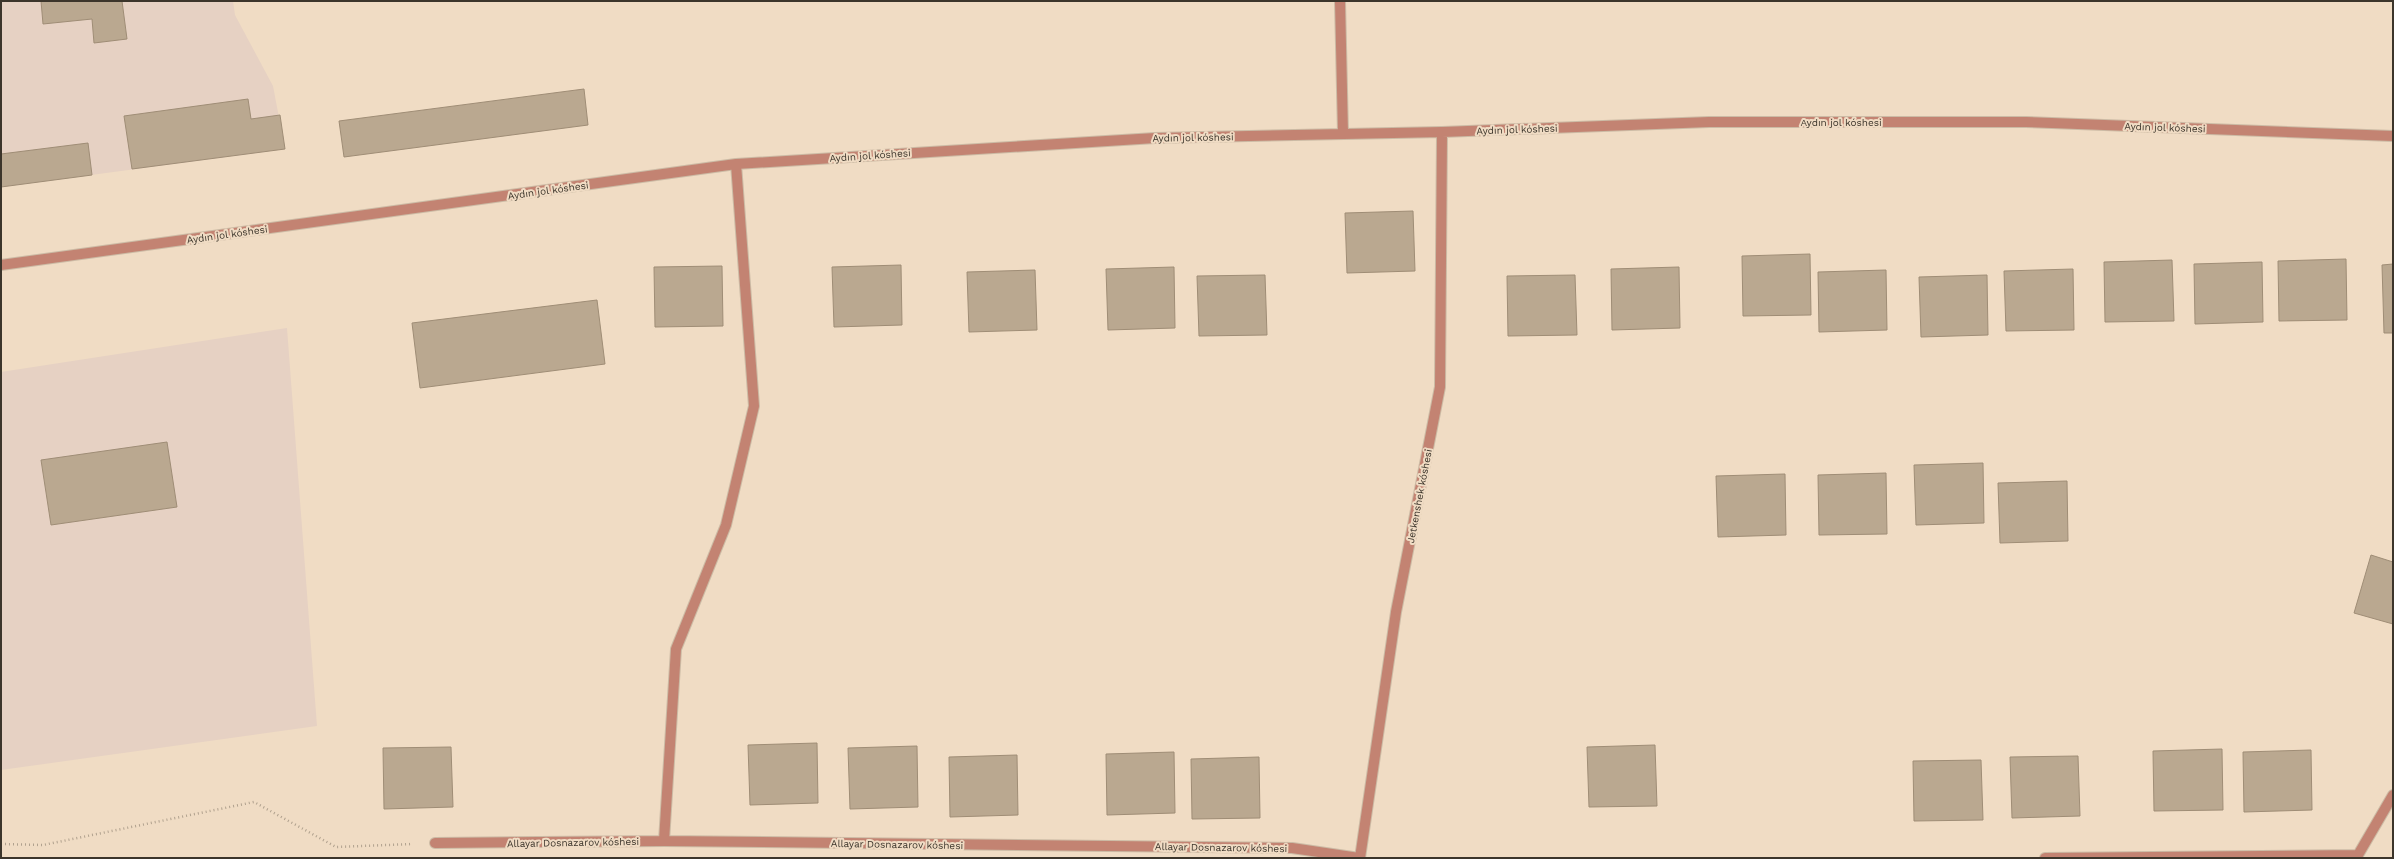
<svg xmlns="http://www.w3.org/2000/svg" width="2394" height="859" viewBox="0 0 2394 859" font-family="'Work Sans',sans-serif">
<rect width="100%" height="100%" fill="#f0dcc4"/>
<path fill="#e6d1c3" d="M1,1H233L235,15L273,86L285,149L1,187Z
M287,328L317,726L1,770V372Z"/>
<path fill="#baa890" stroke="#9f8d76" d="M41,1H122L127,39L94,43L92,19L43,24Z
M584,89L588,125L344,157L339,121Z
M248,99L251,119L280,115L285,149L132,169L124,116Z
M88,143L92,175L1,187V154Z
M1413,211L1415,271L1347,273L1345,213Z
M1810,254L1811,315L1743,316L1742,256Z
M2346,259L2347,320L2279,321L2278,261Z
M2172,260L2174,321L2105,322L2104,262Z
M2262,262L2263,322L2195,324L2194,264Z
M2393,264V333H2384L2382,265Z
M901,265L902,325L834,327L832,267Z
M722,266L723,326L655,327L654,267Z
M1174,267L1175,328L1108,330L1106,269Z
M1679,267L1680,328L1612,330L1611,269Z
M2073,269L2074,330L2006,331L2004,271Z
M1035,270L1037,330L969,332L967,272Z
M1886,270L1887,330L1819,332L1818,272Z
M1265,275L1267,335L1199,336L1197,276Z
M1575,275L1577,335L1508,336L1507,276Z
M1987,275L1988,335L1921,337L1919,277Z
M597,300L605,364L420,388L412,323Z
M167,442L177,507L51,525L41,460Z
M1983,463L1984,523L1916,525L1914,465Z
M1886,473L1887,534L1819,535L1818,475Z
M1785,474L1786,535L1718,537L1716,476Z
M2067,481L2068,541L2000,543L1998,483Z
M2371,555L2393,562V624L2354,613Z
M817,743L818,803L750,805L748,745Z
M1655,745L1657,806L1589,807L1587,747Z
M917,746L918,807L850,809L848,748Z
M451,747L453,807L384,809L383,748Z
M2222,749L2223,810L2154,811L2153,751Z
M2311,750L2312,810L2244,812L2243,752Z
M1174,752L1175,813L1107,815L1106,754Z
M1017,755L1018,815L950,817L949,757Z
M2078,756L2080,816L2012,818L2010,757Z
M1259,757L1260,818L1192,819L1191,759Z
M1981,760L1983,820L1914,821L1913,761Z"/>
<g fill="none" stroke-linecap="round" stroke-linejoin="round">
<g stroke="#ccbba5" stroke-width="12">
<path id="minor" d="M1340,1L1343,134
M1,265L736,164L1155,138L1442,132L1709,122H2026L2393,136
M664,841L676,649L726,525L754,406L736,164
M435,843L664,841L1292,848L1359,858
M1360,858L1396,612L1440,387L1442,132
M2045,858L2358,855L2393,795"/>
</g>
<path stroke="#b0a18e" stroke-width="2.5" stroke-dasharray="1 3" stroke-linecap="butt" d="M1,844L43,845L254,802L336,847L413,844"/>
<use href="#minor" stroke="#c38372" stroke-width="10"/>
</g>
<g text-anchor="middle" stroke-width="4" stroke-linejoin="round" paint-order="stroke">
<g font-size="10" fill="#3c352b" stroke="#f0dcc4">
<text x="1841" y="126">Aydın jol kóshesi</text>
<text transform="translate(2165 127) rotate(2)" y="4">Aydın jol kóshesi</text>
<text transform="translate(1517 129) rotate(-2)" y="4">Aydın jol kóshesi</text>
<text transform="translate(1193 137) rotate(-1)" y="4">Aydın jol kóshesi</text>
<text transform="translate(870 155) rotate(-4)" y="4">Aydın jol kóshesi</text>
<text transform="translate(548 190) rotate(-8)" y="4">Aydın jol kóshesi</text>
<text transform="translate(227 234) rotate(-8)" y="4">Aydın jol kóshesi</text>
<text transform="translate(1419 496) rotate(-79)" y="4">Jetkenshek kóshesi</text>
<text transform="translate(573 842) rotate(-1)" y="4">Allayar Dosnazarov kóshesi</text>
<text transform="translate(897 844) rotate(1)" y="4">Allayar Dosnazarov kóshesi</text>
<text transform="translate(1221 847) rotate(1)" y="4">Allayar Dosnazarov kóshesi</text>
</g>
</g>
<rect width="2394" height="859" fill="none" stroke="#3c352b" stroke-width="4"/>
</svg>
